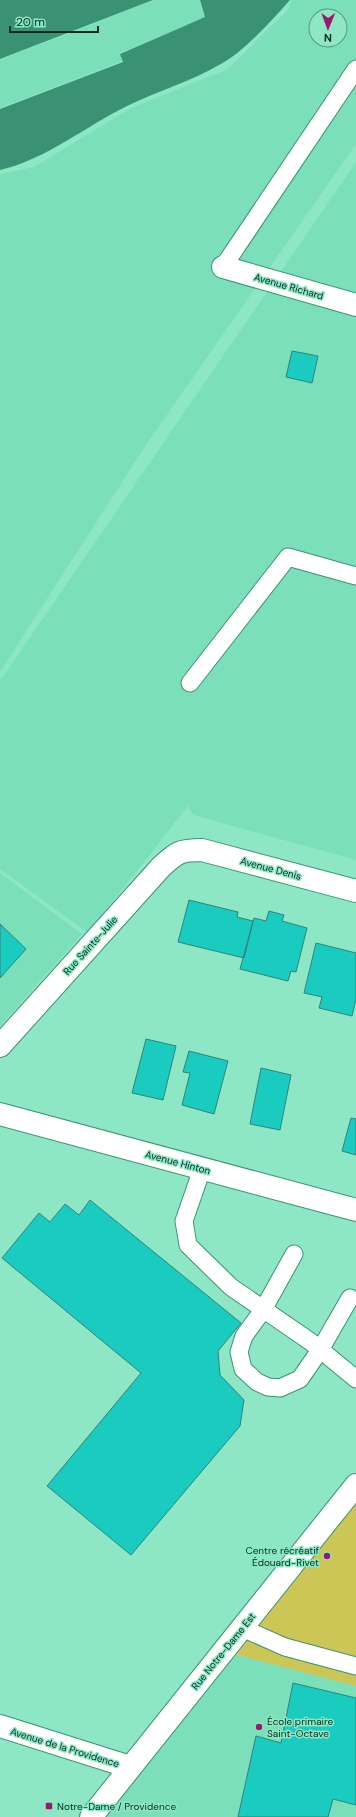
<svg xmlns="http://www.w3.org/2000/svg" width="356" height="1817" viewBox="0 0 356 1817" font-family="'DM Sans',sans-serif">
<rect width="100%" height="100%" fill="#8ee7c4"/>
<path fill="#7bdfb9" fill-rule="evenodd" d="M155,0H199L205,17L120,53L122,61L0,108V60Z
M292,0H356V144L148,442L0,672V174L34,167L131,108L228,69L288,10ZM316,16H340V40H316Z
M356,162V860L193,815L188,806L88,933L0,869V681Z
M0,873L82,934L0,1026Z
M223,1651L356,1686V1817H91Z"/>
<path fill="#cbc655" d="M356,1485V1686L223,1651Z"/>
<path fill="#3a9173" d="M0,0H153L0,59Z
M200,0H290C271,21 244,52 219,65C190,82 157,91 127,106C86,126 45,160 0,170V109L123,62L120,54L205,17Z"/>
<path fill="#1acbbf" stroke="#31837c" d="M292,351L318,356L312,383L286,377Z
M189,900L238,912L237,917L253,921L244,958L178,942Z
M269,911L284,915L282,921L307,928L296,972L291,971L288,981L240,969L254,918L266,921Z
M0,924L26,949L0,978Z
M316,943L356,953V999L352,1016L319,1008L322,997L304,993Z
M146,1039L176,1046L163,1100L132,1093Z
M189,1051L228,1061L214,1114L182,1105L190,1073L183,1072Z
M261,1068L291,1075L280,1130L250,1124Z
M351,1118L356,1119V1155L342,1151Z
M90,1200L241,1323L218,1351L220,1375L244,1400L240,1426L131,1555L47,1486L141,1373L2,1258L39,1213L50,1222L65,1204L79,1215Z
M293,1683L356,1698V1805L333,1799L328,1817H238L256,1736L281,1743Z"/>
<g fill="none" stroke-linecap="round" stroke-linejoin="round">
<g stroke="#379373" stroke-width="19">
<path id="lane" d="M223,267L356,69
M190,683L288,557L356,576
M202,1169L184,1221L188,1245L231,1287L311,1342L356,1379
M294,1254L263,1310L244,1336L239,1352L243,1369L257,1382L268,1387L280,1388L300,1379L320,1350L350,1298
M242,1628L285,1647L356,1666"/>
</g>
<g stroke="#379373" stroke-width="24">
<path id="street" d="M223,267L356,305
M0,1046L161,867C177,852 180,850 202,850L356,891
M0,1114L356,1210
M0,1726L130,1767"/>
</g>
<g stroke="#379373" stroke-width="24">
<path id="secondary" d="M91,1817L356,1485"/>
</g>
<use href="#lane" stroke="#fff" stroke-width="17"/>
<use href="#street" stroke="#fff" stroke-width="22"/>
<use href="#secondary" stroke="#fff" stroke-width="22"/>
</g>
<g fill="#9a186d" stroke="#8ee7c4" stroke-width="1.5">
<circle cx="327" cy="1556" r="4"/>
<circle cx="259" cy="1727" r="4"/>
<rect x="45" y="1802" width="8" height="8" rx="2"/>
</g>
<g text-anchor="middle" stroke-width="3" stroke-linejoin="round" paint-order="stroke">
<g font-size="10" fill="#042c1f" stroke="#8ee7c4">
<text transform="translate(289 286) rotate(16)" y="4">Avenue Richard</text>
<text transform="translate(271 868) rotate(15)" y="4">Avenue Denis</text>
<text transform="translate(90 945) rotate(-48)" y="4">Rue Sainte-Julie</text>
<text transform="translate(178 1162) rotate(15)" y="4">Avenue Hinton</text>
<text transform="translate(223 1651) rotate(-51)" y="4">Rue Notre-Dame Est</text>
<text transform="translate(65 1747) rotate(17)" y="4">Avenue de la Providence</text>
</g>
<g font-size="10" fill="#042c1f" stroke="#8ee7c4" text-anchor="start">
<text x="319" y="1554" text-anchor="end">Centre récréatif<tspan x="319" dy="12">Édouard-Rivet</tspan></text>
<text x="267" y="1725">École primaire<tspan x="267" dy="12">Saint-Octave</tspan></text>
<text x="57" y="1810">Notre-Dame / Providence</text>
</g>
</g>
<g transform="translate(328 28) rotate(181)"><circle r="19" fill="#8ee7c4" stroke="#579c82"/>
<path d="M0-3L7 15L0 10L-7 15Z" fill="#9a186d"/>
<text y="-6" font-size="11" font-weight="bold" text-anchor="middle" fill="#042c1f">N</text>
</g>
<path d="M10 26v6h88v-6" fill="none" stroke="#042c1f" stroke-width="2"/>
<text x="16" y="26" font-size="12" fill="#042c1f" stroke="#8ee7c4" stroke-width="3" paint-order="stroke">20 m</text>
</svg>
